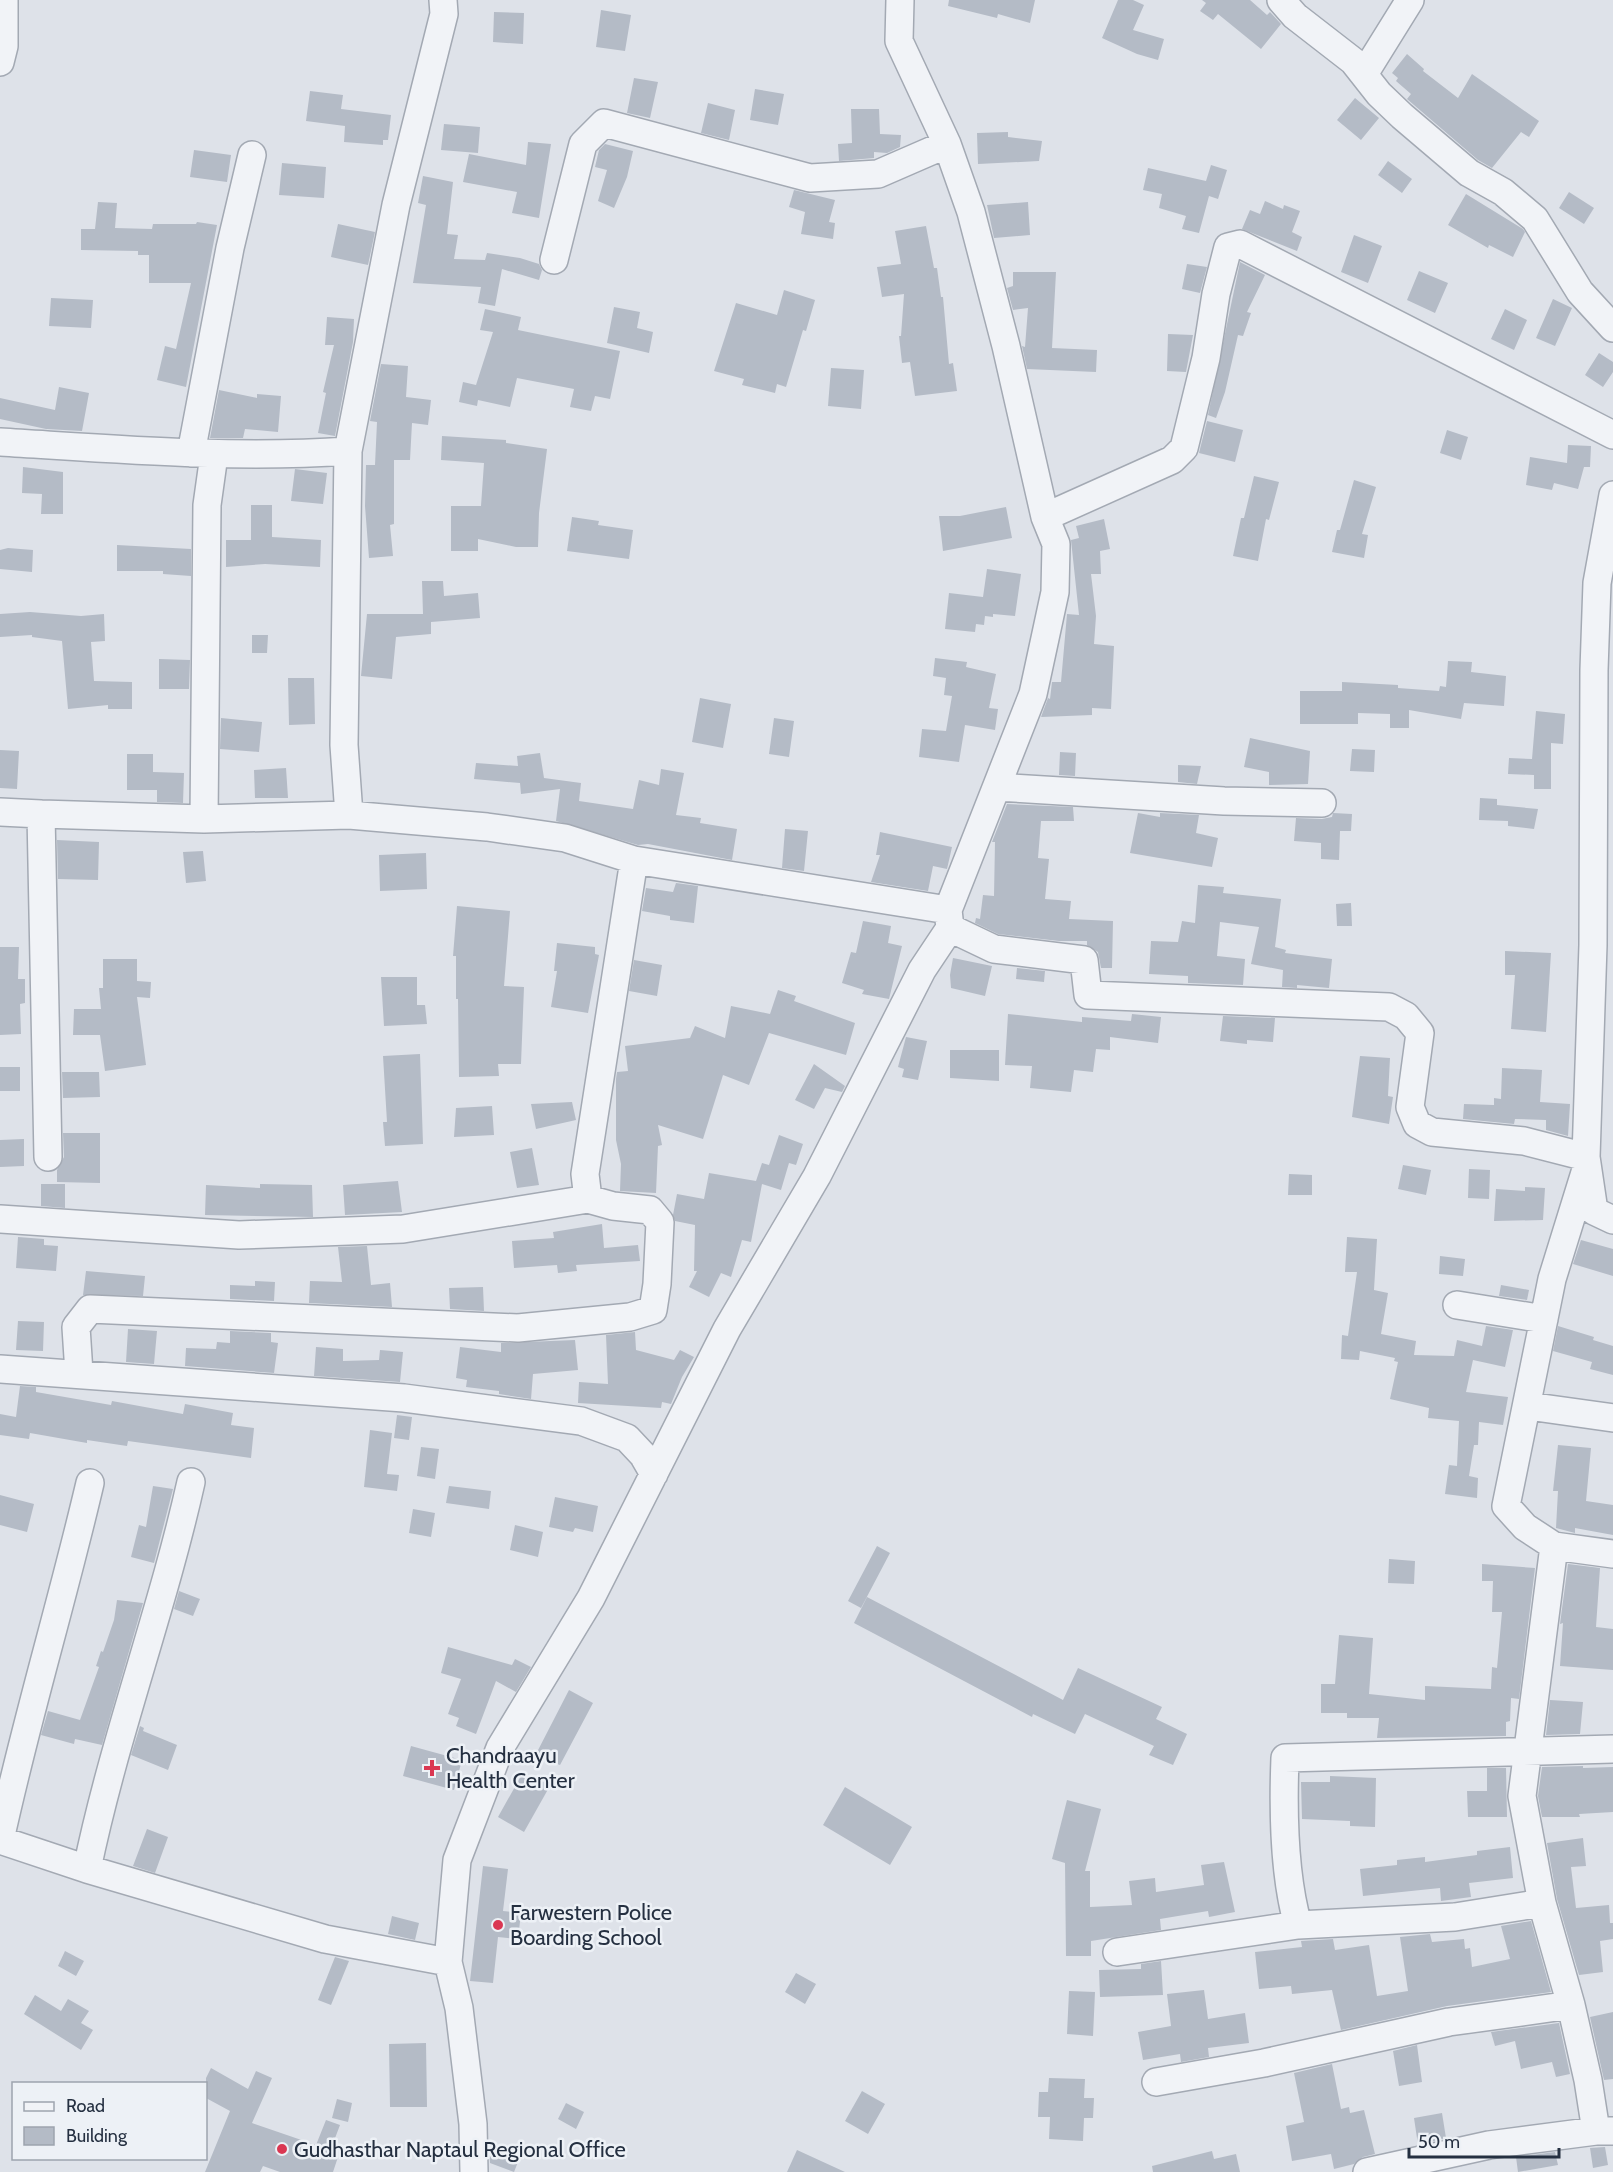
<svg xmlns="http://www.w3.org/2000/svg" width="1613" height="2172" viewBox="0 0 1613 2172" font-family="Cabin,sans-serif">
<rect width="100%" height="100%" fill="#dee2e9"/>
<path fill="#b4bbc6" d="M949,0H1035L1030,23L998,14L997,18L948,6Z
M1118,0H1133L1144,5L1133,30L1164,39L1158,60L1137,54L1102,38Z
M1202,0H1250L1267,15L1270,12L1281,24L1261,49L1218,14L1213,20L1200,11L1206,3Z
M601,10L631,15L625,51L596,47Z
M494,12L524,13L523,44L493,42Z
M1407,54L1424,69L1423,71L1458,98L1472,74L1539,121L1529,137L1521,132L1492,168L1478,160L1407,99L1411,94L1396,81L1398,78L1392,73Z
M634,78L658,82L650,118L627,113Z
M755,89L784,94L778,125L750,120Z
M310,91L343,95L341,109L391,115L388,140H383V145L344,142L345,126L306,121Z
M1355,98L1379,118L1361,140L1337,120Z
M708,103L735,110L729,140L701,133Z
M851,109H879L880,134L901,135L900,147L887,153L874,152V158L839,161L838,144L852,143Z
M444,124L480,127L478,153L441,150Z
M1008,132V137L1042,141L1039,161L978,164L977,133Z
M528,142L551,144L539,218L512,213L517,192L463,182L469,154L526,165Z
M605,144L633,151L627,177L614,208L598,201L607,170L595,167L599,150Z
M194,150L231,155L227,182L190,177Z
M1388,161L1412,179L1402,193L1378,175Z
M282,163L326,167L324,198L279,195Z
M1211,165L1227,170L1218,199L1209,196L1199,233L1182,229L1186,216L1159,208L1162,194L1143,190L1148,168L1206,181Z
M423,176L453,182L447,234L458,235L454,259L485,260L487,253L520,258L539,264L542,270L539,280L502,269L495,306L478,303L481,287L413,283L426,205L418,203Z
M794,190L835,200L829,222L835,223L833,239L801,234L805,212L789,207Z
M1569,192L1594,208L1584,224L1559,208Z
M1466,194L1523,229L1525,232L1513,257L1489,245L1488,248L1448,225Z
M1265,201L1283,209L1284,205L1300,211L1292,232L1302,237L1297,251L1242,229L1250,210L1260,214Z
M98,202L117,203L115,228L152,229L153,224H196L197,222L217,225L186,387L157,380L165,346L176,349L191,283H149V255H138V251L81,250V229H95Z
M1028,202L1030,235L994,238L987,205Z
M338,224L375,232L368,265L331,257Z
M926,226L934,268H937L941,297H943L949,364L953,363L957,391L915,396L910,362L902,363L899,336H901L904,294L882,297L877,267L901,264L895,231Z
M1354,235L1382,246L1368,283L1341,272Z
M1240,262L1265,275L1247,312L1251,313L1243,336L1238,335L1225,392L1216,418L1208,415Z
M1187,264L1207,267L1200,293L1182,289Z
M1419,271L1448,283L1435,313L1407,300Z
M1013,272H1056L1052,348L1097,350L1096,372L1027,369L1022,346L1025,347L1028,308L1013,310L1007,288L1013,286Z
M784,290L815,300L806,331L803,330L786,387L777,384L775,393L742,385L744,379L714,371L736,303L777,315Z
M51,298L93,300L91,328L49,326Z
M1553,299L1572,308L1555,346L1536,338Z
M614,307L640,312L637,328L653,332L649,353L607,343Z
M485,309L521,317L518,330L620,351L610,399L595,396L591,411L570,407L574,389L517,378L510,407L478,400L477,406L459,402L463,382L476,385L493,332L480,330Z
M1505,309L1527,320L1514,350L1491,339Z
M327,317L354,319L353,342L335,436L318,433L326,393L323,392L334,345H325Z
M1168,334L1193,335L1186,372L1167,371Z
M1599,353L1613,362V372L1603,387L1585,375Z
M381,364L408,366L406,397L431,400L428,425L412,423L410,460H394V524L390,525L393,556L369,558L365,506L366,465H375L377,422L370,421Z
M831,368L864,370L861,409L828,406Z
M59,387L89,393L82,431L46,429L0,419V398L55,410Z
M219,390L257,398V394L281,396L278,432L245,429L243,438H210Z
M1207,421L1243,430L1235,462L1199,453Z
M1447,430L1468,437L1461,460L1440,453Z
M442,436L506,440V443L547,449L539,513L538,547H516L478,539V551H451V506H481L484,463L441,460Z
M1568,445L1591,446L1590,467H1584L1578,489L1554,483L1552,490L1526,485L1530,457L1567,463Z
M23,467L63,472V514H41L42,494L22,493Z
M295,469L327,473L323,504L291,501Z
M1254,476L1279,482L1269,520L1266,519L1258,561L1233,556L1241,518H1244Z
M1354,480L1376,487L1362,534L1368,535L1364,558L1332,552L1337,530H1340Z
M251,505H272V537L321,540L320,567L265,564L226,567V540H251Z
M1006,507L1012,538L943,551L939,516H960Z
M572,517L599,521L598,525L633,530L629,559L567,551Z
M1104,519L1110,549L1100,551L1101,574H1091L1096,616L1094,644L1114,646L1111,709L1092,708V715L1041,717L1048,698L1050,699L1052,682H1061L1067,614L1079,615L1071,540L1079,538L1076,526Z
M117,545L191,549V576L163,574V571H117Z
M8,548L33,550L32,572L0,569V550Z
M987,569L1021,574L1015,616L993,614V617L985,616L984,625L976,624L975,632L945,629L949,593L983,597Z
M422,581H443L444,596L478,593L480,618L431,622V634L396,637L392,679L361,676L367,614H423Z
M30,612L81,616L104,614L105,641L91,642L94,681L132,682V709H108V705L68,709L62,641L32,637V635L0,637V614Z
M252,635H268L267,653H252Z
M935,658L967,662L966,667L996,674L989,708L998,709L995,730L965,725L959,762L919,757L922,729L946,731L952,696L944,695L946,678L933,676Z
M159,659L190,660L189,689H159Z
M1448,661L1472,662L1471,672L1506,676L1504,706L1464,703L1461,719L1409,710V728H1390V714L1358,713V724H1300V691H1342V682L1398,685V688L1439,691L1440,686L1446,687Z
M288,678H314L315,724L289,725Z
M700,698L731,704L723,748L692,742Z
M1536,711L1565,714L1563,744L1551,743V789H1534V775L1508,774L1509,758L1532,759Z
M221,718L262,722L259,752L220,749Z
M774,718L794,721L789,757L769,754Z
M1250,738L1310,751L1308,784L1269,785V772L1244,767Z
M1352,749L1375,750L1374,772L1350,771Z
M0,750L19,751L17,789L0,788Z
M1060,752L1076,753L1075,776L1059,775Z
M540,753L544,778L581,783L579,801L633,809L639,780L659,785L661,769L684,773L676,815L701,818L700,823L737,829L732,860L648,844L638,845L556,821L560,789L521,794L520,783L474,779L476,763L518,766L517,756Z
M127,754H153V772L184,773L183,803L157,802V790H127Z
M1178,765L1201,766L1197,784L1178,782Z
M286,768L288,798H255L254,770Z
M1480,798L1497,799V805L1538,809L1534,829L1508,826V821L1479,820Z
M1007,804L1073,807L1074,821H1041L1038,858L1049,859L1045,899L1071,901L1069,919L1113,921L1112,968H1101L1098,952L1087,945V941H1059L998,934L975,923L976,918L980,919L983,895L994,896L995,842H992Z
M1138,813L1160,817V813L1199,815L1196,833L1218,838L1212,867L1130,853Z
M1333,813L1352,814L1351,831H1340L1339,860L1321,859V843L1294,841L1296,818L1322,819L1332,817Z
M785,829L808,831L804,871L782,868Z
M880,832L952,847L947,869L933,866L928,891L871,882L880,855H876Z
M57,840L99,842L98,880L58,879Z
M203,851L206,881L186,883L183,852Z
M426,853L427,889L380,891L379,855Z
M676,883L698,886L694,923L670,920V916L642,911L646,888L673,892Z
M1198,885L1224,887L1223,893L1281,899L1275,947L1286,950L1285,953L1332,959L1329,988L1297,985V988L1282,987L1283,970L1251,964L1259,927L1220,922L1217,956L1245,959L1243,985L1188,983V976L1149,974L1151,941L1178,942L1182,921L1195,923Z
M1351,903L1352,926H1337L1336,904Z
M457,906L510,911L504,986L524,987L521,1064H498L499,1076L459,1077L458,999H456V956H453Z
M863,921L891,926L888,943L902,946L889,999L862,994L864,990L842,983L851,952L856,953Z
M557,943L595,947V954L599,955L588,1013L551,1007L557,971H554Z
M0,947H19L18,979H25V1003L20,1004L21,1034L0,1035Z
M1505,951L1551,953L1546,1032L1511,1029L1515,975H1505Z
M953,958L992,966L985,996L951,988L950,975Z
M103,959H137V981L151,982L150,998L137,997L146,1065L105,1071L100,1035H73L74,1009H101L99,988H103Z
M634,960L662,965L657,996L629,991Z
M1017,968L1045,971L1044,982L1016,979Z
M381,977H417V1005H425L427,1024L384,1026Z
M778,990L796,996L794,1001L855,1023L846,1055L769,1033L749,1085L723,1075L703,1139L658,1125L662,1145L658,1146L656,1193L620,1191L621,1164L616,1140V1079L617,1072L628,1071L625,1046L690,1038L695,1026L725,1038L731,1006L770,1014Z
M1008,1014L1082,1022V1017L1131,1021L1132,1014L1161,1017L1158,1043L1110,1037V1050L1096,1049L1093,1072L1074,1070L1071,1092L1030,1088L1032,1066L1005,1065Z
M1223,1016L1275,1018L1273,1042L1247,1040V1044L1220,1041Z
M906,1037L927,1041L918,1080L902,1077L904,1069L898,1067Z
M950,1050H999V1081L950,1078Z
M420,1054L423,1144L385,1146L383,1122H387L383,1056Z
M1360,1056L1390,1058L1388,1096L1393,1097L1389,1124L1352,1117Z
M814,1064L845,1086L842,1092L825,1088L814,1109L795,1100Z
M0,1067H20V1091H0Z
M1502,1068L1542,1070L1540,1102L1570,1104L1568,1136L1546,1130V1120L1515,1119L1514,1124L1463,1119L1464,1104L1494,1105V1098L1501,1099Z
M62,1072H99L100,1097L63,1098Z
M572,1102L576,1120L536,1129L531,1104Z
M492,1106L494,1135L454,1137L456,1108Z
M63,1133H100V1183L57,1182V1170L64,1157Z
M779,1135L803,1144L796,1165L789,1163L781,1190L762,1184L751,1242L742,1240L731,1277L721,1273L709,1297L689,1287L697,1271H694L695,1225L675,1221L673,1215L677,1194L704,1199L709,1173L756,1181L762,1163L769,1165Z
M24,1139V1166L0,1167V1140Z
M532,1148L539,1185L517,1188L510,1152Z
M1403,1165L1431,1170L1426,1195L1398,1189Z
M1469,1169L1490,1170L1489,1199L1468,1198Z
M1289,1174L1312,1175V1195H1288Z
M398,1181L402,1212L345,1215L343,1185Z
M41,1184H65V1208L41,1206Z
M260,1184L312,1185L313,1217L205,1215L206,1185L260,1188Z
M1525,1187L1545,1188L1543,1220L1494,1221L1496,1189L1525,1191Z
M602,1224L604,1248L638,1245L640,1261L576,1265L577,1271L558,1273L557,1265L514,1268L512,1241L554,1238L553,1232Z
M18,1237L44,1239V1245L58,1246L56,1271L16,1268Z
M1347,1237L1377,1239L1374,1290L1388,1293L1381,1334L1416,1341L1414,1355L1454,1356L1457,1340L1482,1346L1486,1326L1513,1330L1505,1367L1473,1360L1466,1392L1508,1397L1503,1425L1479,1422L1478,1445H1474L1469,1476L1478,1478L1477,1498L1445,1494L1449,1465L1457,1466L1459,1421L1428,1418L1429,1408L1390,1399L1398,1362L1394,1361L1395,1358L1360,1351L1359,1360L1341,1359L1342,1335L1348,1336L1357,1272H1345Z
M1581,1240L1613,1249V1276L1573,1264Z
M367,1246L371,1285L390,1283L392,1307L309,1303L310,1281L342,1282L338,1247Z
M1440,1256L1465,1259L1463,1276L1439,1274Z
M86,1271L145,1276L143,1296L83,1295Z
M255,1281L275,1282L274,1301L230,1299V1285L255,1286Z
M1501,1285L1529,1290L1527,1300L1499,1296Z
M483,1287L484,1311L450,1309L449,1288Z
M18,1321L44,1322L43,1351L16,1350Z
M1558,1326L1594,1337L1593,1340L1613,1346V1375L1590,1369L1592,1362L1553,1351Z
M128,1329L157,1331L154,1364L126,1362Z
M230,1331L271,1333V1342L278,1343L274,1373L185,1366L186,1348L216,1349L217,1342L230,1343Z
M635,1332L636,1350L674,1360L680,1350L694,1357L682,1377L671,1404L662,1402L661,1408L578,1403L579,1382L608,1384L606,1335Z
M575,1340L578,1370L533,1374L531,1399L499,1394V1391L466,1387L467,1380L456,1378L460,1347L501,1352V1343Z
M316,1347L343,1349V1361L379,1360L380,1350L403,1352L400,1382L314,1376Z
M20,1386L36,1387V1392L111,1405L112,1401L183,1414L185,1404L233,1413L231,1425L254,1428L251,1458L128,1441L127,1446L87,1440V1443L30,1433L29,1439L0,1435V1414L16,1417Z
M397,1415L412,1417L409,1440L394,1438Z
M370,1430L392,1433L387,1474L399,1475L397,1491L364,1487Z
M1558,1445L1591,1448L1586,1501L1613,1505V1535L1575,1528V1533L1556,1528L1558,1491H1553Z
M421,1447L439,1449L435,1479L417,1476Z
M153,1486L173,1489L154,1563L131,1557L139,1525L146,1527Z
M449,1486L491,1491L489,1509L446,1503Z
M0,1495L34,1504L27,1532L0,1525Z
M555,1497L598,1506L593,1532L575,1528L573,1532L549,1527Z
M413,1509L435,1513L431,1537L409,1533Z
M515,1525L543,1532L538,1557L510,1550Z
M877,1546L890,1553L861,1608L848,1601Z
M1389,1559L1415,1561L1414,1584L1388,1583Z
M1482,1564L1535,1568L1519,1699L1511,1698L1510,1721L1506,1722V1736L1377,1738L1379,1718H1347V1713H1321V1684H1335L1339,1635L1373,1638L1369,1694L1425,1700V1686L1491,1689L1492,1667L1497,1668L1502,1612H1492L1493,1581H1482Z
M1568,1564L1600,1568L1596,1627L1613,1629V1670L1560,1666L1563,1623L1560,1624Z
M179,1591L200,1599L193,1616L174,1609Z
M867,1597L1063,1700L1078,1668L1162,1707L1156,1719L1187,1734L1173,1765L1149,1755L1154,1746L1085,1714L1075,1734L1033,1714L1032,1717L854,1623Z
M117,1600L143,1603L102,1745L75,1739L74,1744L41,1735L48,1711L80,1720L99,1667L96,1666L101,1651L103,1652L114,1620Z
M448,1647L512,1665L515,1659L531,1667L516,1692L496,1681L476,1734L456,1726L459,1718L448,1714L461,1679L441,1673Z
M569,1690L593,1703L560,1765L535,1756Z
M1550,1700L1583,1702L1580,1734L1546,1735Z
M140,1726L144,1728L143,1731L177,1745L168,1770L131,1755Z
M411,1746L462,1760L454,1790L403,1776Z
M1583,1766V1768L1613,1767V1812L1579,1814L1580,1817H1542L1538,1796L1542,1767Z
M1487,1768H1506L1507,1817H1468L1467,1791H1487Z
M521,1776L551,1784L524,1832L498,1817Z
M1330,1776L1376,1778L1375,1827L1350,1826V1821L1302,1819L1301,1782H1330Z
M845,1787L912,1827L890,1865L823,1825Z
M1067,1800L1101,1809L1085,1871H1090V1907L1132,1905L1129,1881L1155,1878L1156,1892L1204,1885L1201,1865L1224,1862L1235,1912L1209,1917L1208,1911L1160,1919L1161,1930L1091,1941V1956H1066L1065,1863L1052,1859Z
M147,1829L168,1837L155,1873L133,1866Z
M1583,1838L1586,1866L1571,1867L1576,1908L1609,1905L1610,1923H1613V1939L1600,1941L1603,1972L1579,1975L1557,1899L1547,1843Z
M1510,1847L1513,1878L1469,1883L1471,1897L1441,1901L1440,1888L1363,1896L1360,1869L1397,1865V1860L1425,1857V1862L1477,1855V1851Z
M483,1866L508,1869L503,1911L521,1913L518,1939L498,1937L493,1983L470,1981Z
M392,1916L419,1923L415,1940L388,1934Z
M1531,1921L1551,1992L1447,2006L1341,2030L1332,1990L1292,1994L1291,1986L1259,1989L1255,1952L1302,1947L1301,1941L1333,1939L1335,1950L1369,1945L1377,1996L1408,1991L1400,1937L1430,1934L1432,1942L1464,1939L1465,1949L1470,1948L1472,1967L1510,1959L1501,1926Z
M65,1951L84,1961L76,1976L58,1966Z
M335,1957L349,1961L331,2005L318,2000Z
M1161,1961L1163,1995L1100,1997L1099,1970L1141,1969V1964Z
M796,1973L816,1984L805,2004L785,1992Z
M1204,1990L1208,2019L1245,2013L1249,2043L1208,2048L1209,2057L1181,2062L1180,2054L1143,2060L1138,2032L1171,2026L1167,1994Z
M1069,1991L1095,1992L1093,2036L1067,2034Z
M35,1995L61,2011L68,1999L89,2011L81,2023L93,2030L81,2050L24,2014Z
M1613,2012V2079L1604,2080L1590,2017Z
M1559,2023L1570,2074L1556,2077L1552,2062L1521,2069L1515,2041L1495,2046L1491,2032Z
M426,2043L427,2107H390L389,2044Z
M1417,2045L1422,2082L1399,2086L1393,2051Z
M1332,2064L1341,2109L1349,2107L1350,2113L1364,2110L1375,2154L1363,2157L1354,2164L1334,2169L1331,2154L1292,2161L1286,2126L1304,2122L1294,2073Z
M211,2068L248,2089L256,2071L272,2078L252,2123L316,2145L326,2120L340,2125L329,2154L338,2157L333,2172H280L263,2166L260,2172H205L230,2111L206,2098V2078Z
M1049,2078L1085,2079L1084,2098H1094L1093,2118H1084L1083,2141L1049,2139L1050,2117H1038L1039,2092H1048Z
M862,2091L885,2104L868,2134L845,2121Z
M337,2099L352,2103L348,2122L332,2118Z
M566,2103L584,2112L576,2129L558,2119Z
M1442,2113L1446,2138L1418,2145L1414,2118Z
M489,2143L520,2157L514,2172L490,2163Z
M1605,2147L1608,2165L1593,2168L1590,2148Z
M797,2150L845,2172H787Z
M1212,2151L1214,2159L1236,2154L1240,2172H1153L1152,2166Z
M1555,2152L1558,2165L1518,2172L1516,2157Z"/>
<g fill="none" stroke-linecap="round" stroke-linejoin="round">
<g stroke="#a3a9b3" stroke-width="30">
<path id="minor" d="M1281,0L1295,16L1353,61L1379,94L1402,116L1469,173L1503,192L1535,219L1580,292L1613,328
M0,62L4,46V0
M1364,74L1410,0
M554,260L583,144L604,123L810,178L878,174L947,144
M0,442C116,449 232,459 348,451L344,745L349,815L204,819L41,814L48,1157
M348,451L396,205L444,14L443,0
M191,453L230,248L252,155
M1613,495L1597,583L1594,670L1593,945L1586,1157L1594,1211L1613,1220
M1045,517L1172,460L1184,448L1206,358L1216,294L1228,247L1240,244L1613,435
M997,787L1224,801L1322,803
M0,812L41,814
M204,819L207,505L214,455
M634,860L948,910
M950,928L994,949L1084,960L1088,995L1389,1007L1406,1016L1420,1033L1410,1107L1417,1124L1432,1132L1524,1141L1586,1157
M1587,1166L1552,1279L1506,1506L1525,1527L1554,1546L1522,1796L1542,1903L1571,2005L1588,2080L1596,2131
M0,1219L239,1235L403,1229L588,1199
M1457,1305L1544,1319
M0,1369L404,1398L581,1421L627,1438L643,1455L654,1474
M79,1373L76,1327L90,1309L518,1328L630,1317L653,1310L657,1284L660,1222L650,1210L613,1206L588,1199L585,1174L634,860L565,838L487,827L349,815
M1528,1406L1613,1418
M1554,1546L1613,1554
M0,1840L87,1869L325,1939L448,1962
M0,1840C26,1720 62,1603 90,1483
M87,1869C114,1738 162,1612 191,1482
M1298,1925C1284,1876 1283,1809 1285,1758L1613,1749
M1117,1952L1298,1925L1455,1917L1542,1903
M1156,2082L1264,2063L1449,2022L1571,2005
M474,2172L473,2124L459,2008L448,1962L457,1860L500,1748L591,1598L727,1329L817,1176L922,970L950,928L948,910L1033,694L1055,592L1056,544L1045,517L1006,346L971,212L947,144L899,41L900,0
M1367,2172L1489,2145L1596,2131H1612"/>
</g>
<use href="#minor" stroke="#f1f3f7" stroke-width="27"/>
</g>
<g fill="#da3752" stroke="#edf1f6" stroke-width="2">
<path d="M429 1759h6v6h6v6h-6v6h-6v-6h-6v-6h6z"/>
<circle cx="498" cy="1925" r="6"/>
<circle cx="282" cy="2149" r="6"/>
</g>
<g text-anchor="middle" stroke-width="5" stroke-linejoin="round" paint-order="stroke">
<g font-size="22" fill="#253041" stroke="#edf1f6" text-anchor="start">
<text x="446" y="1763">Chandraayu<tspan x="446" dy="25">Health Center</tspan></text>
<text x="510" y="1920">Farwestern Police<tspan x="510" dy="25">Boarding School</tspan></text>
<text x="294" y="2157">Gudhasthar Naptaul Regional Office</text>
</g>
</g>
<rect x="12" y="2082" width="195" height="78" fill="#edf1f6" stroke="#9da4ae" stroke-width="1.5"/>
<rect x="24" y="2102" width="30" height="9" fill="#f1f3f7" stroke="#9da4ae" stroke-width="1.5"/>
<text x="66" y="2112" font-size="18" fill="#253041">Road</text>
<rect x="24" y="2127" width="30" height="18" fill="#b4bbc6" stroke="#9da4ae" stroke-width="1.5"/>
<text x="66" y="2142" font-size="18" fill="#253041">Building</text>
<path d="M1409 2148v9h150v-9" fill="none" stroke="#253041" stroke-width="3"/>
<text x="1418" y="2148" font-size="18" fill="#253041" stroke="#edf1f6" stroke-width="4.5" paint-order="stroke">50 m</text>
</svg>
